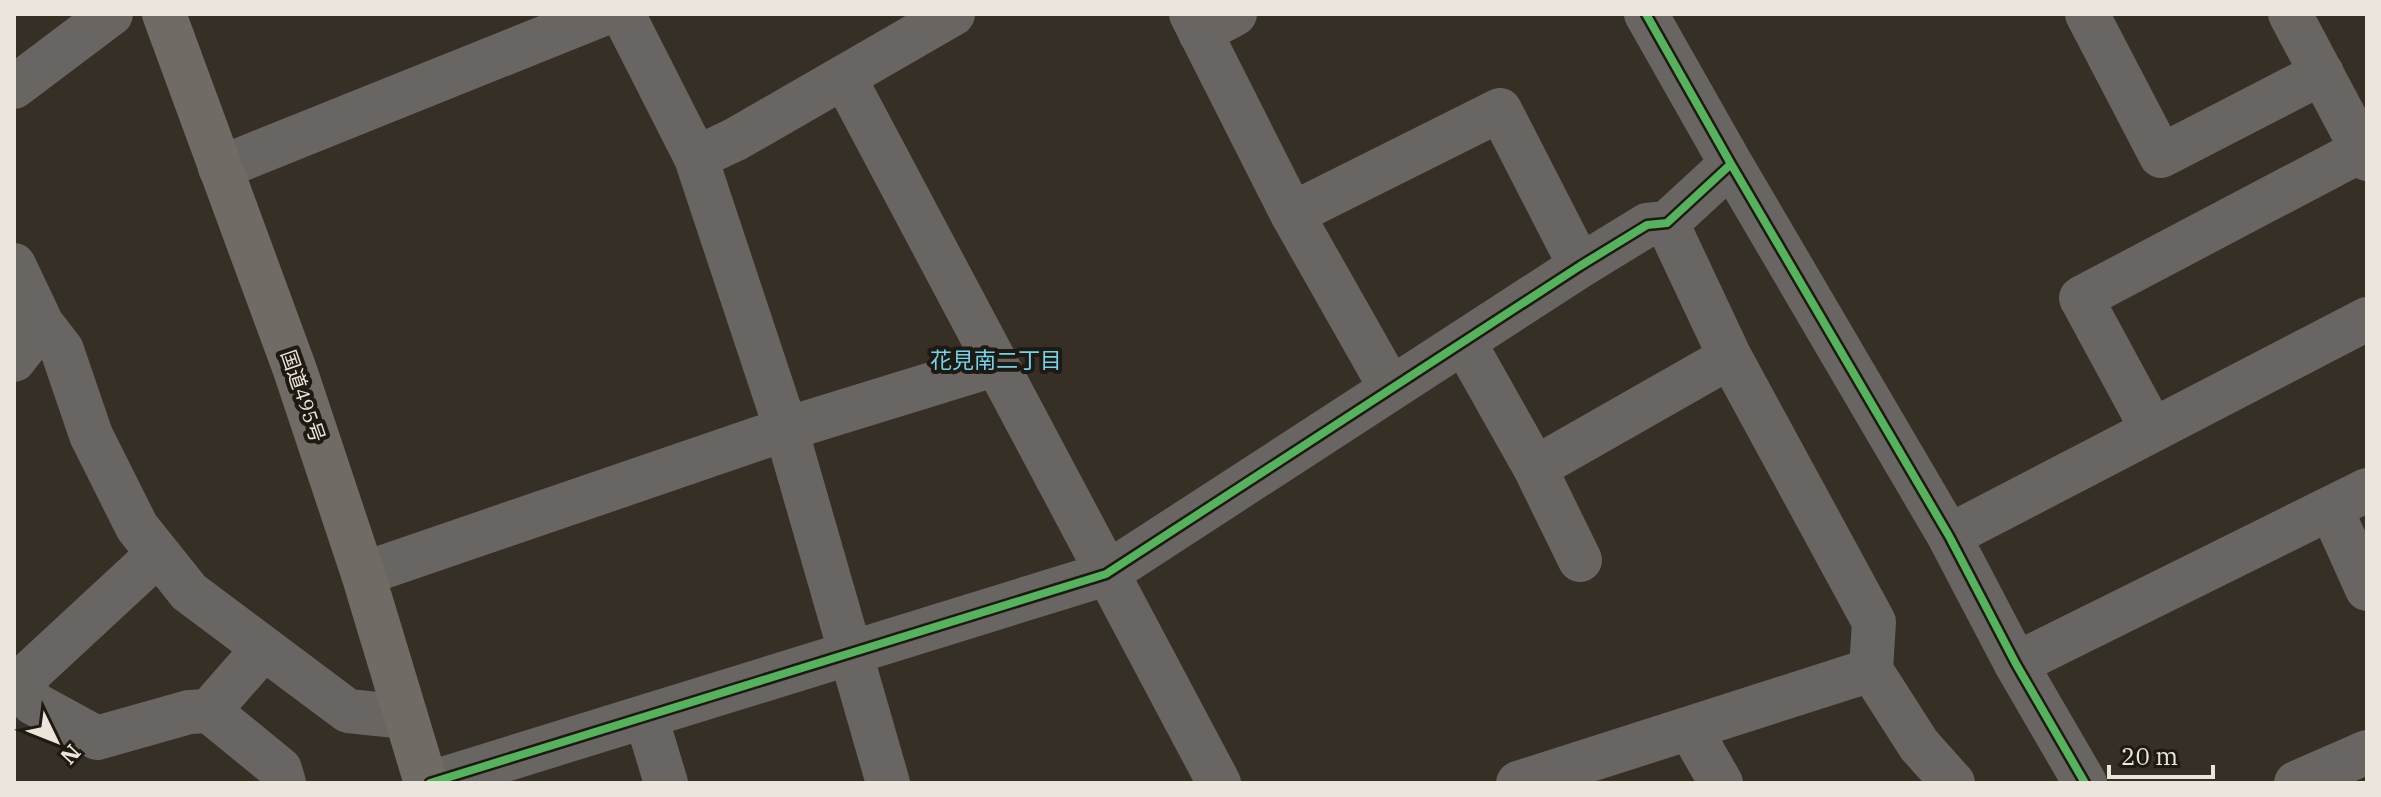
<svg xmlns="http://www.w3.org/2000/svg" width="2381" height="797" viewBox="0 0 2381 797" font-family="'IBM Plex Serif','Noto Sans JP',serif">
<rect width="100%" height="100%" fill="#352f25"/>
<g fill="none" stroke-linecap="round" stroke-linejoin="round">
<path stroke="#686562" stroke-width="44" d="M623,14L696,158L736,139L953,14
M1191,14L1292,214L1390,387
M1646,14L1731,164L1949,536L2016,664L2085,783
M2087,14L2161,156L2322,73
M2290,14L2367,159
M1200,33L1235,14
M844,77L1219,783
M14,87L111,14
M696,158L786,429L888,783
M220,168L603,14
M1292,214L1500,110L1580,266
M1667,223L1730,357L1874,622L1871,670L1919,745L1953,783
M14,265L42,324L62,350L91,435L137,527L189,592L348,711L406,717
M1464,342L1535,468L1580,560
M14,360L42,324
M2152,429L2081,298L2362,150
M1535,468L1730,357
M2331,509L2367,589
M1949,536L2367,319
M157,555L21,681L33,703L97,738L189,712L209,711L264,648
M363,574L786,429L997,364
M2016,664L2367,490
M209,711L280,769L284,783
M646,717L666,783
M1690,729L1721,783
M430,783L1106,574L1580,266L1647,225L1667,223L1731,164
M1518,783L1871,670
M2296,783L2367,752"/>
<path stroke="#706b65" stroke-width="44" d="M164,14L295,370L363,574L426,783"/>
<g stroke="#1e1911" stroke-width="13">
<path id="cycleway" d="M1646,14L1731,164L1949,536L2016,664L2085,783
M430,783L1106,574L1580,266L1647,225L1667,223L1731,164"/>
</g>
<use href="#cycleway" stroke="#56b35d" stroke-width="8"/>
</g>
<g text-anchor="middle" stroke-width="8" stroke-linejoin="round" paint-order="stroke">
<g font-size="20" fill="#ece5db" stroke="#1e1911">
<text transform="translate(303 396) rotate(71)" y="7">国道495号</text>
</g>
<g font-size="22" fill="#71d4ee" stroke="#1e1911">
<text x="996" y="368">花見南二丁目</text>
</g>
</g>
<rect width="2381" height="797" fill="none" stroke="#ece5db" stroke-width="32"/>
<g transform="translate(56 741) rotate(133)" stroke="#1e1911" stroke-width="6" paint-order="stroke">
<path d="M0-6L14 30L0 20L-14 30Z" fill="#ece5db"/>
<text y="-12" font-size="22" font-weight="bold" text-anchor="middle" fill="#ece5db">N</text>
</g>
<path d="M2109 765v12h104v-12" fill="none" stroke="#ece5db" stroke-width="4"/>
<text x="2121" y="765" font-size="24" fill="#ece5db" stroke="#1e1911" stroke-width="6" paint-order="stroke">20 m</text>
</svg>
